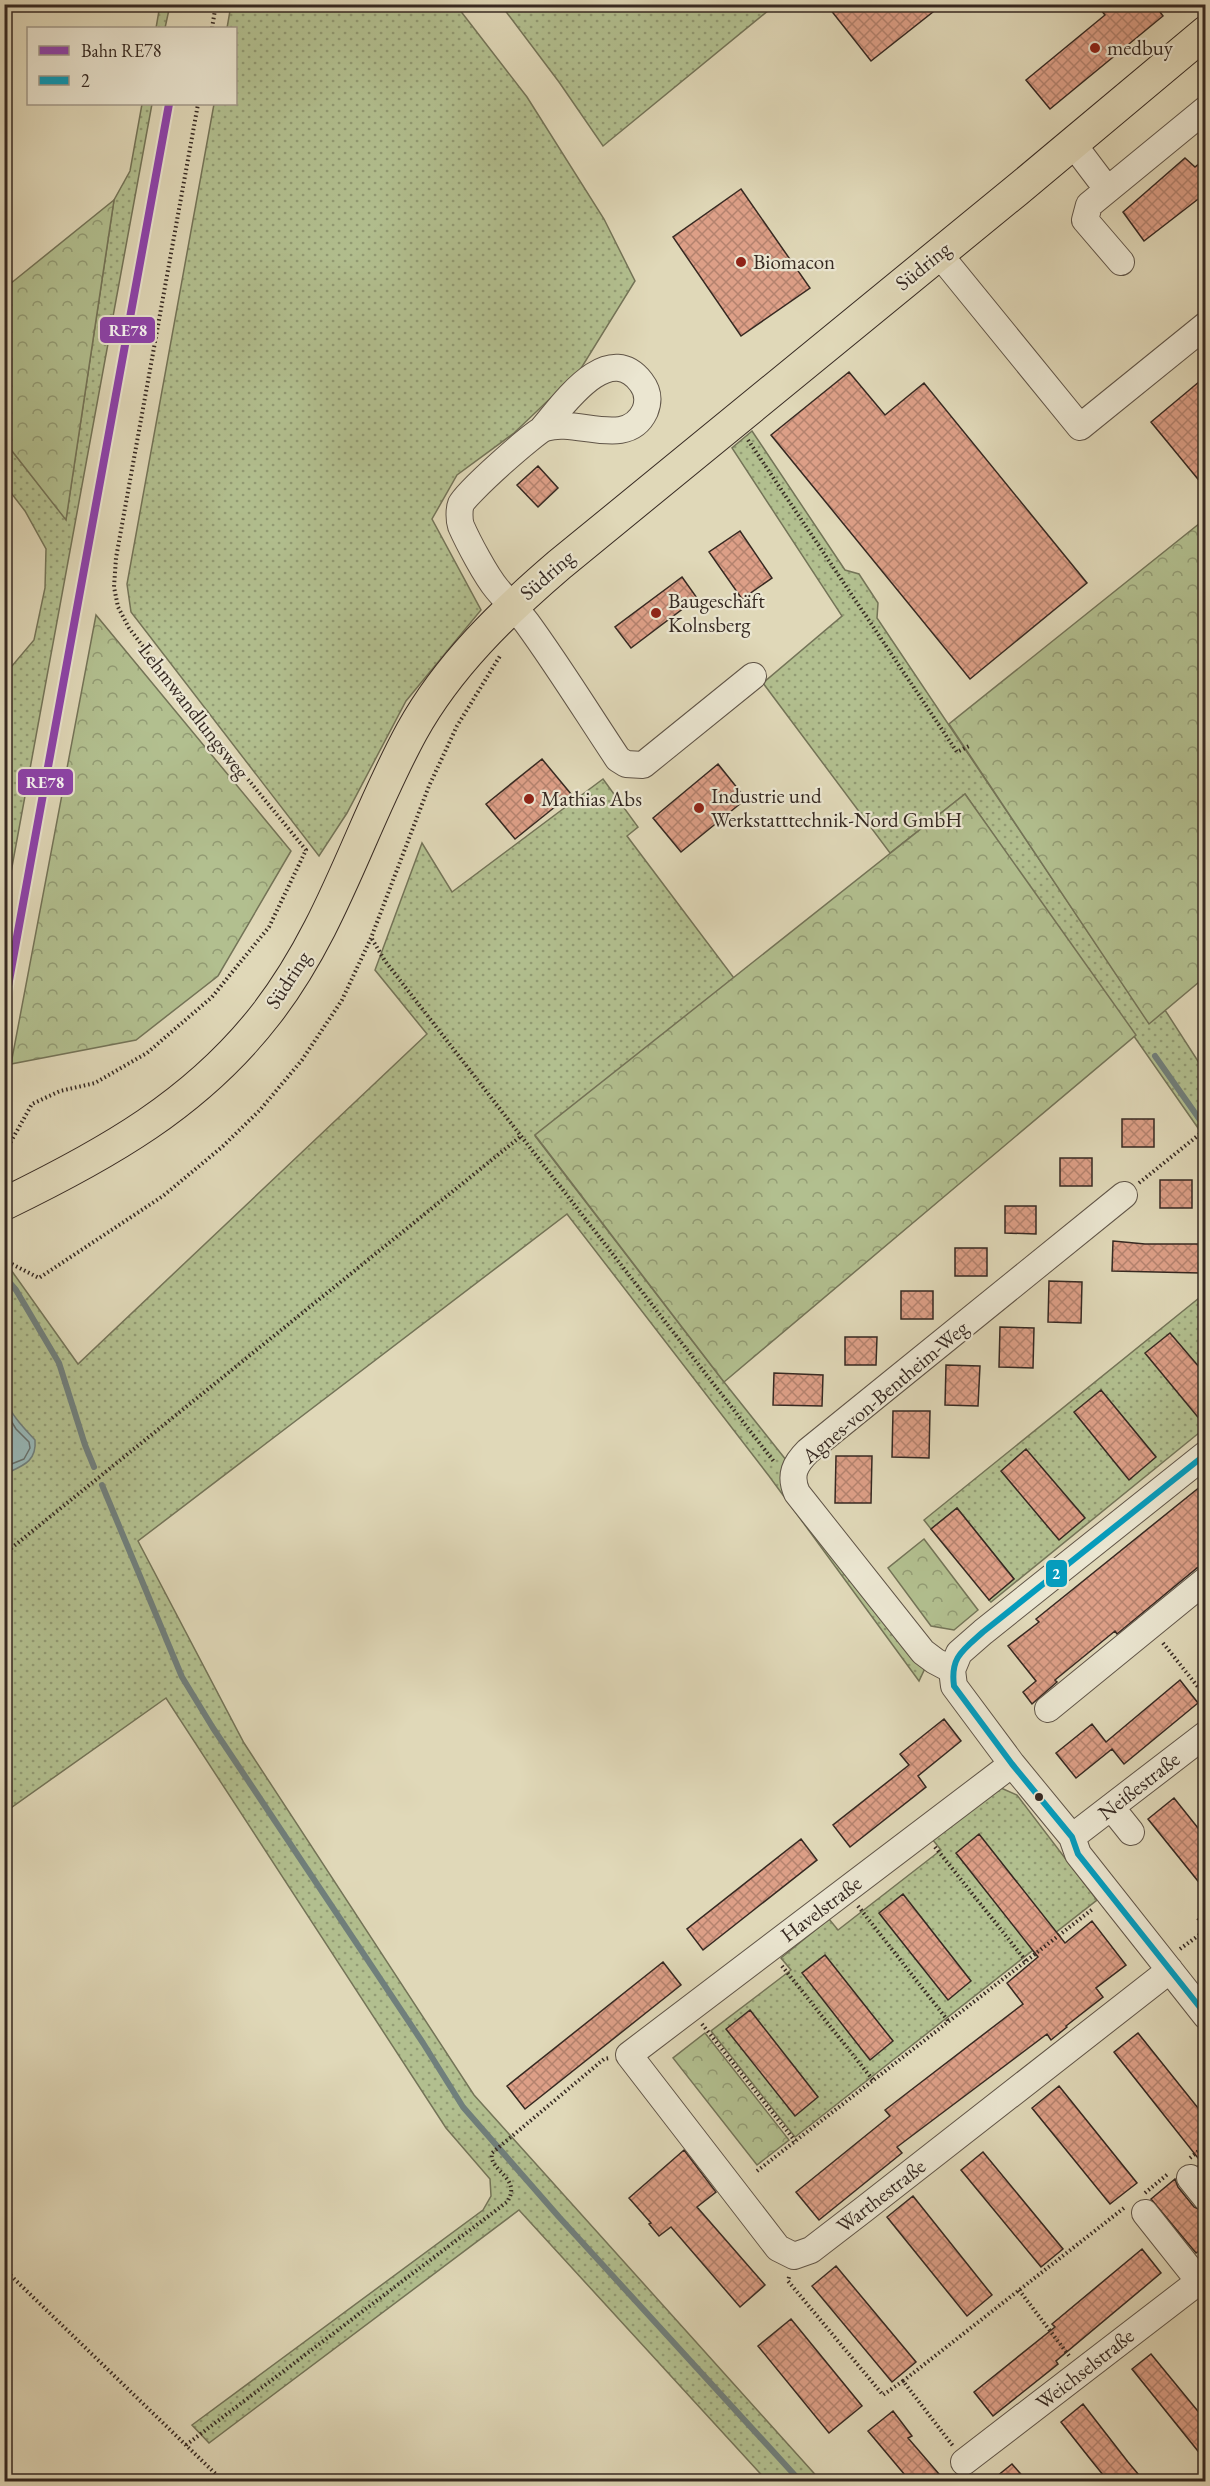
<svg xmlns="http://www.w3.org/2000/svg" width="1210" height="2486" viewBox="0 0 1210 2486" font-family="'EB Garamond',serif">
<defs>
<pattern id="grass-dots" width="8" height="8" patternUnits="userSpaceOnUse" patternTransform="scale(1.5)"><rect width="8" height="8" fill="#b2bf8f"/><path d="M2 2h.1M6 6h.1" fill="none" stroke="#929b74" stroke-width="1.8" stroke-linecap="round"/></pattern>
<pattern id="forest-crowns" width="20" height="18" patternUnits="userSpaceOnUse" patternTransform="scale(1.5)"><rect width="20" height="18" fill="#b2bf8f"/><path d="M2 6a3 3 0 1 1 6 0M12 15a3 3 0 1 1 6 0" fill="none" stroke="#929b74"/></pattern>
<pattern id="building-cross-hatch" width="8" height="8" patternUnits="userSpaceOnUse" patternTransform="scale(1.5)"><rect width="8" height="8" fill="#dd9f87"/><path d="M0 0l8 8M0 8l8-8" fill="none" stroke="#b4826e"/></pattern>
</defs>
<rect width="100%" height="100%" fill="#e0d8b8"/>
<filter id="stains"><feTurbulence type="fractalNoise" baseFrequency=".00333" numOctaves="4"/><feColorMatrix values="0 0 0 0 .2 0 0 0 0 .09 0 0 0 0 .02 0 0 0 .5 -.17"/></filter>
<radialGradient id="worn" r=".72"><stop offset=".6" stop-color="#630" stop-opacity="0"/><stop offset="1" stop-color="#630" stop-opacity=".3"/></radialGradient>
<path fill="url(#grass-dots)" stroke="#747458" stroke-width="1.5" d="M160,5H170L165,28H156Z
M231,5H456L527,97L604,219L635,281L580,370L514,433L457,475L432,519L481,610L406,701L347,813L319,856L131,612L127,584L214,104H236V28H227Z
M501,5H775L603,146L559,82Z
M142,104H152L5,905V671L12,666L34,640L45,588L46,549L25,511L5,485V442L66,519L114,200L130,171Z
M752,431L845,570L859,574L878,603L877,618L1149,1023L1165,1010L1205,1072V1138L965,794L890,853L763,683L842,616L732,448Z
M603,779L638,827L627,836L734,978L535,1136L724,1382L935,1647L919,1681L769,1476L567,1214L138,1541L244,1743L474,2095L821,2481H767L519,2210L209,2443L192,2425L483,2210L491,2196L490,2179L446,2128L166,1698L5,1812L4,1260L78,1364L427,1034L375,970L422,843L452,892Z
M1204,1294L1205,1428L991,1602L989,1600L1014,1579L957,1508L931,1529L924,1520Z
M1001,1788L1017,1795L1097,1900L795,2137L711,2031L791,1970L781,1958L829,1919L838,1930L941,1850L932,1839Z"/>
<path fill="url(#forest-crowns)" stroke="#747458" stroke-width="1.5" d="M114,200L66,520L5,442V288Z
M1205,519V977L1149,1024L949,724Z
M96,615L291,851L218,976L136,1040L11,1064Z
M965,794L1136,1035L724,1382L535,1135Z
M924,1539L978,1610L954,1630L931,1626L888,1568Z
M705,2033L789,2140L757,2165L673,2058Z"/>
<path fill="#97b8b8" stroke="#707f7c" stroke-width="1.5" d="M5,1347C11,1364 1,1383 5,1398C10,1414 24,1428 35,1440C37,1462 22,1466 5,1474Z"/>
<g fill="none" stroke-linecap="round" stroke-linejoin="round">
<path stroke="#66706d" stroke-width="1.5" d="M4,1409L16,1429L29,1442L30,1448L24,1459L4,1467"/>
<path stroke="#707f7c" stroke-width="6" d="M1155,1056L1200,1120
M4,1276L16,1290L59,1363L85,1445L94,1467
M102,1485L182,1677L213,1728L423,2043L463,2107L559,2217L801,2482"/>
</g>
<path fill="url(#building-cross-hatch)" stroke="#362922" stroke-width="1.5" d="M826,4H943L871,61Z
M1096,4H1154L1163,16L1050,109L1026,80L1105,15Z
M1185,158L1195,167L1206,158V193L1144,241L1123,212Z
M741,189L810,288L741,336L673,237Z
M849,372L885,415L924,383L1087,583L970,679L771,435Z
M1206,376V489L1151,422Z
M538,466L558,488L538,507L517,485Z
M740,531L772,578L742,599L709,552Z
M682,577L697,598L631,648L615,627Z
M542,759L571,794L515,839L486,804Z
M718,764L746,799L681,852L653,818Z
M1122,1119H1154V1147H1122Z
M1060,1158H1092V1186H1060Z
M1160,1180H1192V1208H1160Z
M1005,1206H1036V1234L1005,1233Z
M1113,1241L1145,1244H1201L1200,1273L1112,1271Z
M955,1248H987V1276H955Z
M1049,1281L1082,1282L1081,1323L1048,1322Z
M901,1291H933V1319H901Z
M1000,1327L1034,1328L1033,1368L999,1367Z
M1170,1333L1206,1375V1427L1145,1353Z
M845,1337H877L876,1365H845Z
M946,1365L980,1366L978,1406L945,1405Z
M774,1373L823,1375L822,1406L773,1405Z
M1101,1390L1156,1457L1129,1480L1074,1412Z
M893,1411H930L929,1458L892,1457Z
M1026,1449L1085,1518L1059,1540L1001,1471Z
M836,1456H872L871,1503H835Z
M1206,1482V1565L1197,1568L1117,1634L1115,1631L1055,1680L1057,1682L1032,1704L1023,1692L1036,1681L1008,1646L1039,1622L1036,1619Z
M957,1508L1014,1579L989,1600L931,1529Z
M1180,1680L1198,1703L1124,1764L1112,1749L1076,1778L1056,1753L1092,1724L1106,1742Z
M944,1719L961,1741L918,1776L926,1787L850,1847L833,1825L909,1765L900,1754Z
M1174,1798L1206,1838V1891L1148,1819Z
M979,1834L1065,1943L1092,1921L1126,1965L1096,1988L1103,1997L1066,2026L1067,2027L1051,2040L1047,2034L897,2147L902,2153L819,2220L796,2192L890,2116L885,2110L1023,2004L1007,1983L1038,1957L956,1853Z
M801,1839L817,1860L703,1950L687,1929Z
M903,1894L971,1981L948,2000L879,1913Z
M825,1955L893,2041L870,2060L802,1973Z
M663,1962L681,1985L525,2109L507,2086Z
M750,2010L818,2097L795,2116L726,2029Z
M1138,2033L1206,2118V2173L1198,2166L1202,2163L1114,2052Z
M1059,2086L1137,2183L1110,2204L1032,2108Z
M684,2150L716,2192L697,2207L765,2285L740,2307L671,2227L659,2236L649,2224L651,2223L629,2198Z
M983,2152L1063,2249L1041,2267L961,2170Z
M1175,2179L1178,2187L1194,2207L1206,2213V2246L1196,2253L1151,2199Z
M913,2196L992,2295L967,2316L887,2217Z
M1142,2249L1161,2273L1056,2361L1058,2364L993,2416L974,2392L1055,2327L1052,2324Z
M836,2266L916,2362L892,2382L812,2286Z
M791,2319L862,2406L829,2433L758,2346Z
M1151,2354L1206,2421V2461L1132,2369Z
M1083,2404L1128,2462L1144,2481H1108L1091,2460L1061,2422Z
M893,2411L912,2436L908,2438L945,2481H910L868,2431Z
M1012,2464L1027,2481H991Z"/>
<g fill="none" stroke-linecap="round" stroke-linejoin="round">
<g stroke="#605548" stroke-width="28">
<path id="minor" d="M1073,144L1107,189
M939,254L1080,427L1206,325
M1121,262L1085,220L1089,205L1206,109
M543,428C563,405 608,339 641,382C648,391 649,401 645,411C627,450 576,417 545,428C534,432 466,493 461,504C459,509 459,520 461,526C468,542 486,576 497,589C507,601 518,611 527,623C559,667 588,714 618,759L626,764L643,765L753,676
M1206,1454L983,1632L959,1653L952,1670L954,1686L1012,1764L1072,1837L1078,1854L1206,2016
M952,1670L935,1661L923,1652L797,1493C789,1475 795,1464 808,1451L1124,1195
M1048,1709L1206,1580
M1012,1764L629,2055L778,2248L794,2256L811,2250L863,2210L1170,1970
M1111,1807L1131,1832
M1072,1837L1206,1734
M1190,2178L1206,2198
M1145,2213L1199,2281
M964,2462L1206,2276"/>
</g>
<g stroke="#362922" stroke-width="34">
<path id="major" d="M4,1204C105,1155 197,1104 267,1013C334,926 360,826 412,731C448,666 503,613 559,565L1016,191L1206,32"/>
</g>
<path stroke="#362922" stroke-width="4" stroke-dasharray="1.5 3" stroke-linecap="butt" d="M212,28L216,4
M748,440L957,752L969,746
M372,939L385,961L775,1463
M4,1154L32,1104L60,1091L95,1083L147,1053L212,997L269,927L306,850L195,715L129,628L118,607L114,587L116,558L198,104
M1139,1183L1206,1129
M4,1260L39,1278L163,1196L222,1147L260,1110L302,1060L342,1000L371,938L429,786L457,726L500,656
M4,1554L520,1137
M1163,1643L1206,1697
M935,1847L1026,1961
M858,1906L949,2022
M1198,1918L1206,1928
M1180,1949L1206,1930
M782,1966L873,2080
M702,2024L795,2141
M1190,2158L1206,2145
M757,2171L1094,1908
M1145,2193L1169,2173
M4,2269L224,2482
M789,2277L788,2281L883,2395L903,2381L953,2446
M1019,2290L1070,2357
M903,2381L1124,2208
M186,2445L507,2202C523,2178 488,2171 492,2153L604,2059L609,2058
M1195,2482L1203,2475L1206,2478"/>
<use href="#minor" stroke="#ebe6d1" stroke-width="26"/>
<use href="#major" stroke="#e0d8b8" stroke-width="32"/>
<g stroke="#ebe6d1" stroke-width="10">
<path id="bus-1" d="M1206,1454L983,1632C963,1650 950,1657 954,1686L1012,1764L1072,1837L1078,1854L1206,2015"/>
</g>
<use href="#bus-1" stroke="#059cbd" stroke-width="6"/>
<g stroke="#ebe6d1" stroke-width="12">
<path id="rail-1" d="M4,1008L169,104"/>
</g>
<use href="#rail-1" stroke="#8e44ad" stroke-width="8"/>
</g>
<g fill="#8f2418" stroke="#ebe6d1" stroke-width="2">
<circle cx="1095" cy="48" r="6"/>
<circle cx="741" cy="262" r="6"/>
<circle cx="656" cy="613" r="6"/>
<circle cx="529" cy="799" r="6"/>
<circle cx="699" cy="808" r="6"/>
</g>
<circle fill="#362922" stroke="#ebe6d1" stroke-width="2" cx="1039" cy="1797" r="5"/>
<g text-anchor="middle" stroke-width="4.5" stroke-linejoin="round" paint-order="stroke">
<g font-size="21" fill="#362922" stroke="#ebe6d1" text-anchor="start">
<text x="1107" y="55">medbuy</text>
<text x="753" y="269">Biomacon</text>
<text x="668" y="608">Baugeschäft<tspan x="668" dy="24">Kolnsberg</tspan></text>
<text x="711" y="803">Industrie und<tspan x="711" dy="24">Werkstatttechnik-Nord GmbH</tspan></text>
<text x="541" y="806">Mathias Abs</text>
</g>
<g font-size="21" fill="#362922" stroke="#ebe6d1">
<text transform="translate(923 266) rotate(-39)" y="7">Südring</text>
<text transform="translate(547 575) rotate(-41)" y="7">Südring</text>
<text transform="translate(194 711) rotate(52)" y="7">Lehmwandlungsweg</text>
<text transform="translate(288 980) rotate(-57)" y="7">Südring</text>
<text transform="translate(885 1392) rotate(-40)" y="7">Agnes-von-Bentheim-Weg</text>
<text transform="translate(1139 1786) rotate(-38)" y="7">Neißestraße</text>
<text transform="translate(821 1909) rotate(-37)" y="7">Havelstraße</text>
<text transform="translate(881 2196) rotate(-38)" y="7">Warthestraße</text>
<text transform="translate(1085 2369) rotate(-38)" y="7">Weichselstraße</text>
</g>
</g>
<g stroke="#ebe6d1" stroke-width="2">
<rect x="99" y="316" width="57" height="28" rx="6" fill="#8e44ad"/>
<rect x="17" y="768" width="57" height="28" rx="6" fill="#8e44ad"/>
<rect x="1045" y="1559" width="23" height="29" rx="6" fill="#059cbd"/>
</g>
<g font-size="16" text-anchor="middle" font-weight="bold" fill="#fff">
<text x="128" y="336">RE78</text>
<text x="45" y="788">RE78</text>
<text x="1056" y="1579">2</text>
</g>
<rect width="1210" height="2486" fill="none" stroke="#e0d8b8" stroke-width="24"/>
<rect x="6" y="6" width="1198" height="2474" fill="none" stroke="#362922" stroke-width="3"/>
<rect x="12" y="12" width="1186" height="2462" fill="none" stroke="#362922" stroke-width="1.5"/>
<rect x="27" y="27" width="210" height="78" fill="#ebe6d1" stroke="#a39a8b" stroke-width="1.5"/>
<rect x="39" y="46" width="30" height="9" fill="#8e44ad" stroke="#a39a8b" stroke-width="1.5"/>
<text x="81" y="57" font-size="18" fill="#362922">Bahn RE78</text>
<rect x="39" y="76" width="30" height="9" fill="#059cbd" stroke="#a39a8b" stroke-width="1.5"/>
<text x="81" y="87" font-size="18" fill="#362922">2</text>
<rect width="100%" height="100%" filter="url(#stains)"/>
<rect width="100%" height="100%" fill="url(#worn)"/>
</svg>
